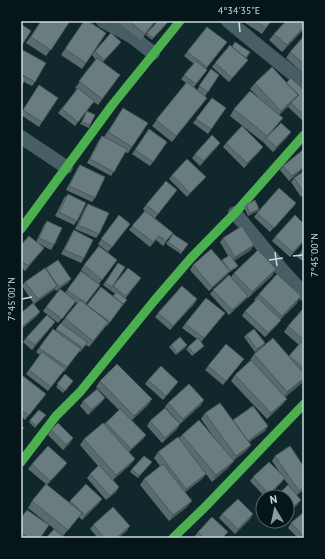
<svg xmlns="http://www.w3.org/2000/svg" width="325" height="559" viewBox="0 0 325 559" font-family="'PT Sans',sans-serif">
<rect width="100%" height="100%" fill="#10282b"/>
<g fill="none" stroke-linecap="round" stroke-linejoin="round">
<path stroke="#475f64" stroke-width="14" d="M103,21L131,36L153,53
M228,21L304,83
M21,137L66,167
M235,213L283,271L304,294"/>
<path stroke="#4caf50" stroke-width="9" d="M21,229L113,104L180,21
M21,462L56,416L80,392L154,301L191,258L235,213L304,135
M173,538L205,507L304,404"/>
</g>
<path fill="#5a6b6d" d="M41,21H70L46,56L26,43Z
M84,21L106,33L82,69L61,55Z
M116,21H156L141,40Z
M242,21H271L262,34Z
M304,21V29L282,52L269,40L274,34Z
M168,22L152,40L146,35L147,33Z
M304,36V74L286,58L290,52Z
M227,42L206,69L207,70L194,87L197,90L211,69L219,75L205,96L202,104L172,142L152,126L186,83L181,79L194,64L184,56L187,52Z
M118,46L103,62L116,81L98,105L94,102L75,126L58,113L77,89L75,88L96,60L92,55L95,51Z
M21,49L35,82L32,86L24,82L21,87Z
M246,58L248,60L229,82L212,67L215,63Z
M255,83H286L304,90V117L302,120L288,107L290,105L279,115L278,124L268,136H288L273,152L263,142L265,140L263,142L230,116L234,109L258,97L250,89Z
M39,85L58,98L39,127L21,115V113Z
M212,98L226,108L208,134L193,123Z
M123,108L132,147L128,153L125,152L111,176L87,163L99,140L102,136L104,137Z
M87,111L90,125L89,128L80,124Z
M149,129L167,142L150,166L132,154Z
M220,143L217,147L200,166L192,158L195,154Z
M226,143L260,151L244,168L223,147Z
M80,165L95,198L92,202L66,190L77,169Z
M283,166L304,168L289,181L280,170Z
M304,171V195L301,197L291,182L294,178Z
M172,175L202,181L187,197L169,179Z
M68,194L77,221L74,225L55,216L64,198Z
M174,194L155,218L173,233L163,246L156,240L150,247L129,230L145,211L143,209L146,205Z
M296,203L293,207L270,232L254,217L257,213Z
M88,204L99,234L96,238L75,229L85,208Z
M246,205L259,209L258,211L248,216L244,207Z
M119,215L130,224L108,252L98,244Z
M47,221L54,245L51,250L39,244L44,248L25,271L21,267V245L36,242L44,225Z
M74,230L84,258L81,263L61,254L71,235Z
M173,234L188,244L181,254L166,244Z
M275,237L304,241L290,257L272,241Z
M223,238L251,250L234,261L238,266L236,268L228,273L227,275L209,291L190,270L193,265L222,261L228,256L220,242Z
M304,248V262L297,257Z
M118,263L125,267L110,290L103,285Z
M114,264L99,284L100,285L86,304L87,305L113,296L115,294L110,290L113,286L138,282L125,299L127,300L107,326H106L89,347L86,345L80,352L79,351L64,372L63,371L48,391L26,374L40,355L36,352L39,348L55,331L77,303L75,302L58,323L43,311L46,307L65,293L81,271L96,282L81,270L84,265Z
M46,268L71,279L68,283L56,291L55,289L34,304L22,286L25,282Z
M276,269L272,276L248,298H247L245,300L229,315L210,294L213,290L231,277L234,273Z
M259,294L297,303L281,319L278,324L265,337L242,316L245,311L255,301L254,300Z
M197,299L194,304L170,330L155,317L158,313Z
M304,309V379L302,383L285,397L282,405L267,419L231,381L235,375L251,361L250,360L254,354L289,356L299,345L284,332L288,326Z
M222,317L201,342L204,346L202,348L192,356L186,349L188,347L197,339L182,328L185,324Z
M52,326L32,350L23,342L26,338Z
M246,335L265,343L263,346L255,352L244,337Z
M171,345L185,348L176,355L169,347Z
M241,363L223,385L205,370L208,366Z
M65,374L73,381L63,393L56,387Z
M21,379L46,394L25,420L21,416Z
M148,380L175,386L163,400L145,384Z
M100,381L152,399L147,406L132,420L146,435L143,439L129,452L135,459L130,465L113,480L119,487L116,492L106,500L87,478L90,474L98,466L80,445L84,439L104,424L119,410L96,387Z
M83,401L102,402L88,415L80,406Z
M168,403L201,405L180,424L165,407Z
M205,413L233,420L268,426L265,431L249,442L246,451L234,460L229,467L212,482L206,474L201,480L185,492L187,507L169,521L140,485L144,479L160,466L154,458L158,452L179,438L182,435L215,439L201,419Z
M44,417L35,428L29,422L30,420Z
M150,421L180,424L177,429L162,443L147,426Z
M51,430L73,438L70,443L63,450L48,435Z
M275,456L304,467V490L297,495L298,504L287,514V497L291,488L284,479L282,482L267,497H265L250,481L253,477L280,473L272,461Z
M152,462L138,478L130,472L132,469Z
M67,463L64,467L47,485L28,469L32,464Z
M32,501L69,503L70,501L99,503L82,520L79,517L63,536L28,508Z
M304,512V538H298L288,528L291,523Z
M222,514H253L250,519L235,534L219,518Z
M21,518L40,538H21Z
M93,525L127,531L118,538H98L90,529Z
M198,532L225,536L223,538H196L194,537Z"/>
<path fill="#4a5759" d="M304,27V29L282,52L287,45Z
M121,42L118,46L101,64L104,60Z
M298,95L290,105L277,117L281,111Z
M207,98L202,104L172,142L176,136Z
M283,118L263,142L267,136Z
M291,132L288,136L273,152L276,147Z
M220,143L217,147L200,166L203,161Z
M263,147L260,151L244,168L247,163Z
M304,167V168L289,181L292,176Z
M259,209L258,211L248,216L250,213Z
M304,240V241L290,257L293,252Z
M254,245L251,250L232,262L235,257Z
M44,248L41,252L25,271L28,266Z
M238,266L236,268L228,273L230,271Z
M276,269L272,276L248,298L252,292Z
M230,271L227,275L209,291L212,287Z
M71,279L68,283L56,291L59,287Z
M57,286L54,290L34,304L38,299Z
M248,296L245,300L229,315L232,310Z
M301,296L297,303L278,322L282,316Z
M197,299L194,304L170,330L173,326Z
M40,312L37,316L21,330L23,326Z
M281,320L278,324L265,337L268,333Z
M55,322L52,326L32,350L35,345Z
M108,322L104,329L89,347L93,341Z
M265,343L263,346L255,352L257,349Z
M187,345L185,348L176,355L177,353Z
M304,378V379L302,383L283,399L287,392Z
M105,398L102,402L88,415L91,410Z
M152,399L147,406L130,422L134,416Z
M287,399L282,405L267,419L271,413Z
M204,400L201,405L180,424L183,419Z
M180,424L177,429L162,443L165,438Z
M268,426L265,431L244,446L247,441Z
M146,435L143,439L128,453L131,449Z
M73,438L70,443L63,450L66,445Z
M251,445L246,451L232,462L236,456Z
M135,459L130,465L112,481L116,475Z
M234,461L229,467L212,482L216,475Z
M67,463L64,467L47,485L50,481Z
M206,474L201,480L182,495L186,489Z
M119,487L116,492L106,500Z
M304,487V490L296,495L299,491Z
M102,499L99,503L82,520L85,515Z
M301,500L298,504L287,514V512Z
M192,501L187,507L169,521L173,515Z
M253,514L250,519L235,534L238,529Z
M130,526L127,531L118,538H116Z"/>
<path fill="#697c7f" stroke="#4a5759" d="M41,21H70L51,50L31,37Z
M84,21H88L106,33L86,63L65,49Z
M129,21H155L145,34Z
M158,21H167L168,22L153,38L147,33Z
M255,21H271L266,28Z
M286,21H304V27L287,45L274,34Z
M21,24L31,31L22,45L21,44Z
M207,27L227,42L207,67L187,52Z
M111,33L121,42L104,60L95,51Z
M304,36V64L290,52Z
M235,42L250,52L246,58L232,47Z
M230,45L248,60L232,78L215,63Z
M21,49L46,63L35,82L21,74Z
M97,58L120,75L102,99L79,81Z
M196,61L207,70L196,84L184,75Z
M272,67L298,95L281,111L255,83Z
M211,69L219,75L208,92L199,86Z
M21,75L26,78L21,87Z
M291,78L304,90V115L291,103L299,95L286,83Z
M187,82L207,98L176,136L156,120Z
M39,85L58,98L42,122L23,110Z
M78,88L94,101L78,122L62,109Z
M250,91L283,118L267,136L234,109Z
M212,98L226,108L211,129L196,119Z
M123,108L148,123L132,147L108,132Z
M87,111L95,115L90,125L82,122Z
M281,123L291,132L276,147L266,138Z
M242,126L263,147L247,163L226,143Z
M149,129L167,142L153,162L135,150Z
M212,135L220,143L203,161L195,154Z
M102,136L127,149L114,172L90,159Z
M304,149V167L292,176L283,166Z
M187,159L206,177L190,193L172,175Z
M80,165L105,177L95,198L69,186Z
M304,171V192L294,178Z
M166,181L177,190L158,214L146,205Z
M279,188L296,203L274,228L257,213Z
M68,194L86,203L77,221L59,212Z
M255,200L259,209L250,213L246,205Z
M88,204L109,213L99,234L78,225Z
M21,211L23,213L21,216Z
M145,211L173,233L166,241L159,236L153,242L132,226Z
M119,215L130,224L112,247L101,239Z
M295,215L304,224V240L293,252L275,237Z
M47,221L62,228L54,245L39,238Z
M242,226L254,245L235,257L223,238Z
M74,230L93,240L84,258L64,250Z
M173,234L188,244L182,252L168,242Z
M29,236L44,248L28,266L21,261V245Z
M99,246L117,260L102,280L84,265Z
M304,248V253L302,251Z
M211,249L230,271L212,287L193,265Z
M258,250L276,269L252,292L234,273Z
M230,255L238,266L230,271L222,260Z
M58,260L71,279L59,287L46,268Z
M118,263L125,267L112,287L105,283Z
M45,268L57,286L38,299L25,282Z
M128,268L141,278L126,296L113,286Z
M81,271L100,285L86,303L67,290Z
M277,274L301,296L282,316L259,294Z
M229,275L248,296L232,310L213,290Z
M182,286L197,299L173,326L158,313Z
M101,287L123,304L110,322L87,305Z
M60,289L76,301L62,319L46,307Z
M117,292L127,300L123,304L113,296Z
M206,298L225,313L204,338L185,324Z
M258,298L281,320L268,333L245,311Z
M80,300L108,322L93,341L65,318Z
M33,303L40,312L23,326L21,324V313Z
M303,309H304V340L288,326Z
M47,315L55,322L35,345L26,338Z
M61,323L87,342L83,348L56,329Z
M53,329L81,349L67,367L39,348Z
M254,329L265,343L257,349L246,335Z
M180,337L187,345L177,353L171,345Z
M198,338L204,346L194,354L188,347Z
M273,338L304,374V378L287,392L254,354Z
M301,342L304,344V368L289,356Z
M226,344L244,359L226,381L208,366Z
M42,352L65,369L51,387L29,370Z
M251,360L287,399L271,413L235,375Z
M117,364L152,399L134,416L100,381Z
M161,366L178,382L166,396L148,380Z
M65,374L73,381L65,391L57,384Z
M23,376L46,394L29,415L21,410V379Z
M189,384L204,400L183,419L168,403Z
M97,389L105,398L91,410L83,401Z
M220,403L251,445L236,456L205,413Z
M253,406L268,426L248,441L233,420Z
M165,408L180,424L165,438L150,421Z
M120,409L146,435L131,449L106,423Z
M39,410L46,415L36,426L30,420Z
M199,420L234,461L216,475L182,435Z
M58,423L73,438L66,445L51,430Z
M103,423L135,459L116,475L84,439Z
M21,426L24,428L21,431Z
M178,437L206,474L186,489L158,452Z
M48,446L67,463L50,481L32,464Z
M290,446L304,467V487L299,491L275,456Z
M144,456L152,462L139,476L132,469Z
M269,462L285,478L269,494L253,477Z
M163,464L192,501L173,515L144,479Z
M99,465L119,487L110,496L90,474Z
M46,484L82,513L68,530L32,501Z
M86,484L102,499L85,515L70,501Z
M288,485L301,500L287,512V497H275Z
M238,499L253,514L238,529L222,514Z
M113,507L130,526L116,538H105L93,525Z
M27,510L49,525L40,538H28L21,533V518Z
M304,512V537L291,523Z
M212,517L228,532L222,538H204L198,532Z
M54,529L65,538H46Z"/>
<path fill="none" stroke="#c7dce0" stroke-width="1.5" d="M239,22L240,32M275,252L277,266M293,256L303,255M269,260L283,258M22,299L32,297"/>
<rect width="325" height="559" fill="none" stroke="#051518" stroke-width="44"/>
<g transform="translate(275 509) rotate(351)"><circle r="19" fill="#051518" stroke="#536568"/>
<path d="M0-3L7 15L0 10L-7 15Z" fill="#879da1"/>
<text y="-6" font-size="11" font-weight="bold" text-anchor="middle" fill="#c7dce0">N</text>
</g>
<rect x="22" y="22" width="281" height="515" fill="none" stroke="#c7dce0" stroke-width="1.5"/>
<g font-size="10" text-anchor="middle" fill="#c7dce0">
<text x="239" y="14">4°34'35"E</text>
<text transform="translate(314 255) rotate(-90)" y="4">7°45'00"N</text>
<text transform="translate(11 299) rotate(-90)" y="4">7°45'00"N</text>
</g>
</svg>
